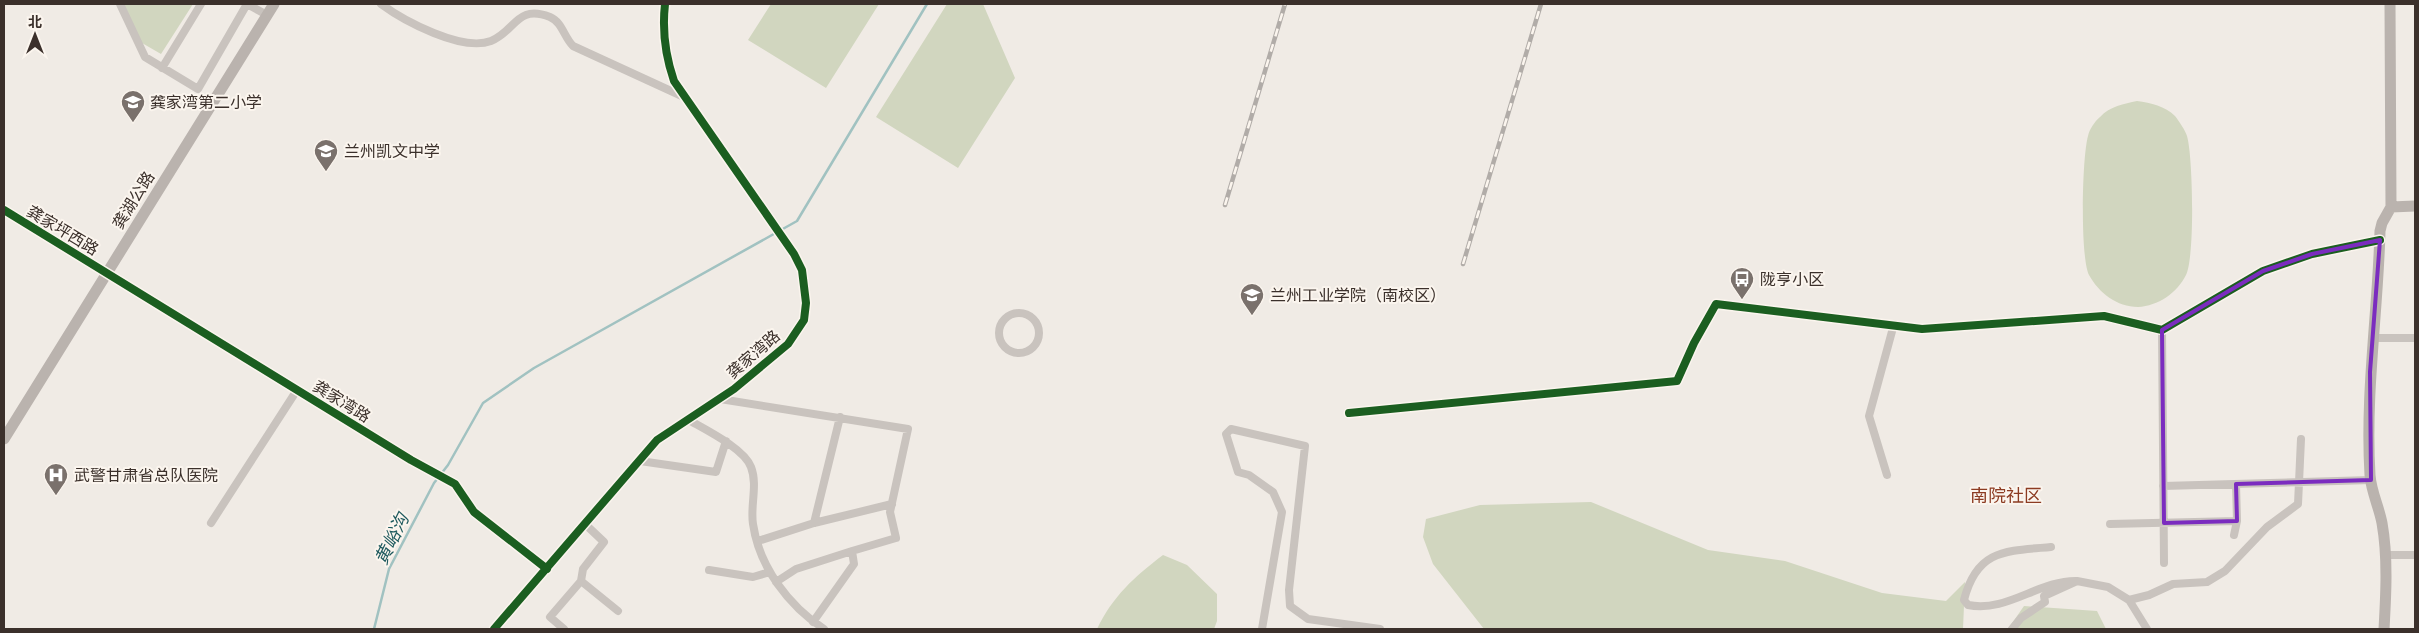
<svg xmlns="http://www.w3.org/2000/svg" width="2419" height="633" viewBox="0 0 2419 633" font-family="'Exo 2','Noto Sans SC',sans-serif">
<rect width="100%" height="100%" fill="#f0ebe5"/>
<path fill="#d1d6bf" d="M123,4H193L161,54L142,43Z
M771,4H879L826,88L748,40Z
M947,4H983L1015,78L958,168L876,117Z
M2137,101C2151,103 2165,106 2175,116C2179,121 2185,130 2187,136C2193,156 2195,257 2186,275C2177,293 2158,306 2138,307C2117,307 2099,293 2089,275C2080,257 2082,157 2088,136C2089,130 2095,121 2100,117C2110,106 2124,104 2137,101Z
M1591,502L1708,550L1785,561L1882,593L1946,601L1965,582L1963,629H1484L1433,564L1423,537L1426,519L1480,505Z
M1163,555L1187,565L1217,594V621L1214,629H1097C1113,596 1134,577 1163,555Z
M2024,606L2097,611L2106,629H2008Z"/>
<g fill="none" stroke-linecap="round" stroke-linejoin="round">
<path stroke="#a1c2c1" stroke-width="2.5" d="M374,629L389,569L434,483L448,465L483,403L534,368L797,221L927,4"/>
<path stroke="#c9c3be" stroke-width="8" d="M120,4L145,57L198,89L247,4
M247,4L267,15
M381,4C404,21 462,52 491,41C516,31 516,4 550,17C562,22 564,37 573,46L684,97
M162,68L201,4
M4,210L411,460L455,484L474,512L547,569
M999 333a20 20 0 1 1 40 0a20 20 0 1 1-40 0Z
M2162,330L2164,563
M2374,338H2415
M720,399L908,429L890,512L896,538L852,551
M1349,413L1677,381L1694,343L1716,304L1922,329L2104,316L2162,330L2263,271L2312,254L2380,240
M687,419C704,429 744,448 751,467C758,485 750,506 753,524C759,567 789,606 824,629
M640,461L716,472L726,441
M1887,475L1869,416L1894,324
M2163,486L2371,480
M211,523L297,390
M814,523L840,417
M585,524L604,542L583,569L581,581L618,611
M2110,524L2237,521
M2234,535L2237,521L2236,484
M758,541L814,523L892,504
M2051,547C2006,551 1977,549 1964,600L1968,605C2007,613 2039,580 2077,581
M2385,555H2415
M709,570L753,577L770,572
M776,582L796,569L852,551L854,564L813,622
M2129,600L2149,595L2173,584L2207,582L2225,571L2267,527L2298,504L2301,439
M494,629L657,440L734,389L788,344L804,320L806,303L802,270L794,254L674,81C665,55 662,31 665,4
M564,629L550,617L581,581
M1262,629L1282,512L1273,492L1249,475L1238,472L1226,434L1231,429L1305,446L1289,590L1290,606L1308,619L1380,629
M2012,629L2021,618L2045,602L2044,596L2077,581L2108,587L2129,600L2147,629"/>
<path stroke="#bab3ae" stroke-width="11" d="M2391,207L2415,206
M4,439L274,4
M2384,629C2386,594 2388,557 2382,523C2379,507 2371,491 2370,475C2365,393 2378,312 2380,231L2382,223L2391,207L2390,4"/>
<g stroke="#b1aca8" stroke-width="4.5">
<path id="rail" d="M1225,205L1285,4
M1463,264L1541,4"/>
</g>
<use href="#rail" stroke="#fbf5ee" stroke-width="2.5" stroke-dasharray="8" stroke-linecap="butt"/>
<g stroke="#fbf5ee" stroke-width="11">
<path id="cycleway" d="M4,210L411,460L455,484L474,512L547,569
M1349,413L1677,381L1694,343L1716,304L1922,329L2104,316L2162,330L2263,271L2312,254L2380,240
M494,629L657,440L734,389L788,344L804,320L806,303L802,270L794,254L674,81C665,55 662,31 665,4"/>
</g>
<use href="#cycleway" stroke="#1b5e20" stroke-width="8"/>
</g>
<path fill="none" stroke="#7b2cbf" stroke-width="4" stroke-linejoin="round" d="M2380,240L2370,372L2371,480L2236,484L2237,521L2164,523L2162,330L2263,271L2312,254Z"/>
<defs>
<g id="school-pin" transform="scale(1.25)"><path d="M0 17L-7.5 6A9.5 9.5 0 1 1 7.5 6Z" fill="#7a716c" stroke="#fbf5ee"/><path d="M0-5L7-2L0 1L-7-2ZM-4 1L0 2.5L4 1V4Q0 6-4 4Z" fill="#fff"/></g>
<g id="bus-pin" transform="scale(1.25)"><path d="M0 17L-7.5 6A9.5 9.5 0 1 1 7.5 6Z" fill="#7a716c" stroke="#fbf5ee"/><path d="M-5-6H5V4H4V6H2V4H-2V6H-4V4H-5ZM-3.5-4V0h7V-4ZM-3.5 1.2v1.5H-2V1.2ZM2 1.2v1.5H3.5V1.2Z" fill="#fff"/></g>
<g id="university-pin" transform="scale(1.25)"><path d="M0 17L-7.5 6A9.5 9.5 0 1 1 7.5 6Z" fill="#7a716c" stroke="#fbf5ee"/><path d="M0-5L7-2L0 1L-7-2ZM-4 1L0 2.5L4 1V4Q0 6-4 4Z" fill="#fff"/></g>
<g id="hospital-pin" transform="scale(1.25)"><path d="M0 17L-7.5 6A9.5 9.5 0 1 1 7.5 6Z" fill="#7a716c" stroke="#fbf5ee"/><path d="M-5-5h3v3.5h4V-5h3V5h-3V1.5h-4V5h-3Z" fill="#fff"/></g>
</defs>
<g fill-rule="evenodd">
<use href="#school-pin" x="133" y="102"/>
<use href="#school-pin" x="326" y="151"/>
<use href="#bus-pin" x="1742" y="279"/>
<use href="#university-pin" x="1252" y="295"/>
<use href="#hospital-pin" x="56" y="475"/>
</g>
<g text-anchor="middle" stroke-width="4" stroke-linejoin="round" paint-order="stroke">
<g font-size="16" fill="#3b302b" stroke="#fbf5ee" text-anchor="start">
<text x="150" y="108">龚家湾第二小学</text>
<text x="344" y="157">兰州凯文中学</text>
<text x="1760" y="285">陇亨小区</text>
<text x="1270" y="301">兰州工业学院（南校区）</text>
<text x="74" y="481">武警甘肃省总队医院</text>
</g>
<g font-size="16" fill="#3b302b" stroke="#fbf5ee">
<text transform="translate(133 200) rotate(-58)" y="6">龚湖公路</text>
<text transform="translate(63 230) rotate(31)" y="6">龚家坪西路</text>
<text transform="translate(753 354) rotate(-41)" y="6">龚家湾路</text>
<text transform="translate(342 401) rotate(32)" y="6">龚家湾路</text>
</g>
<g font-size="18" fill="#8c3b22" stroke="#fbf5ee">
<text x="2006" y="502">南院社区</text>
</g>
<g font-size="18" font-style="italic" fill="#1f5a5e" stroke="#fbf5ee">
<text transform="translate(392 539) rotate(-64)" y="6">黄峪沟</text>
</g>
</g>
<rect width="2419" height="633" fill="none" stroke="#3b302b" stroke-width="10"/>
<g transform="translate(35 35)" stroke="#fbf5ee" stroke-width="4" paint-order="stroke">
<path d="M0-4L9 19L0 12L-9 19Z" fill="#3b302b"/>
<text y="-8" font-size="14" font-weight="bold" text-anchor="middle" fill="#3b302b">北</text>
</g>
</svg>
